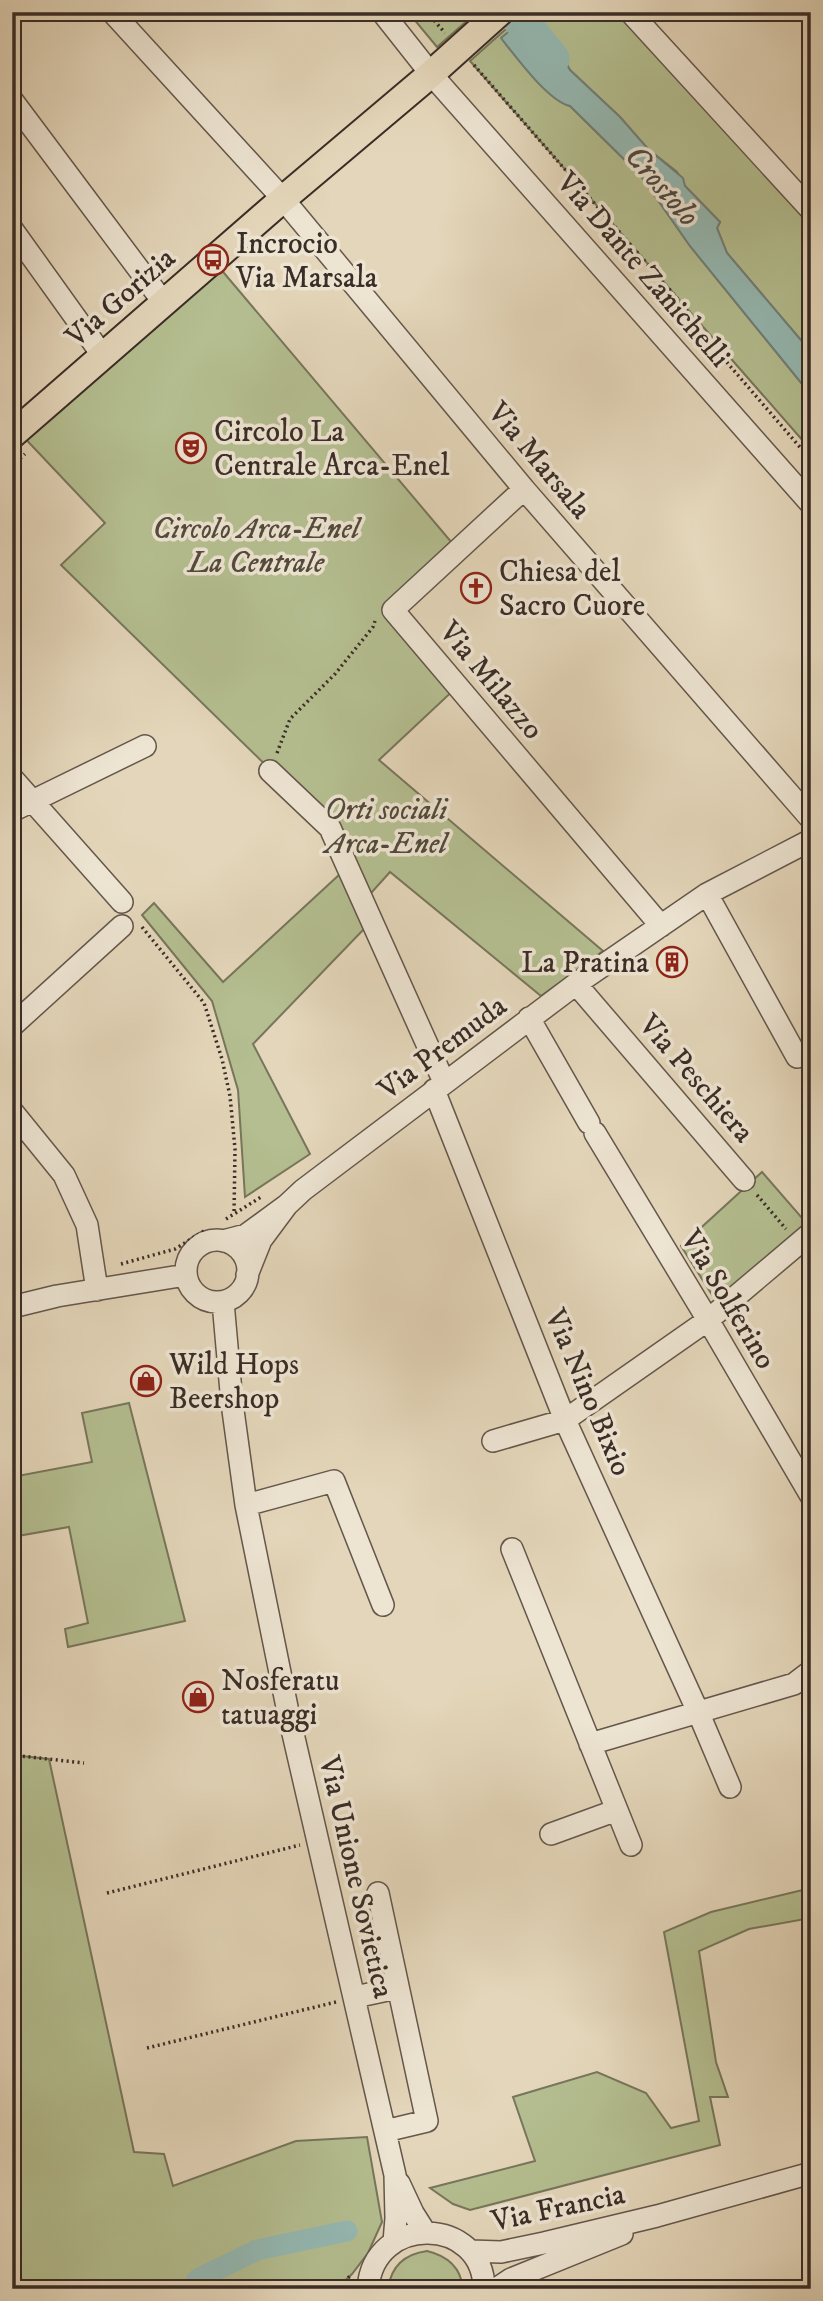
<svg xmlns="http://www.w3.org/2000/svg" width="823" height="2301" viewBox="0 0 823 2301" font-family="'IM FELL DW Pica',serif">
<rect width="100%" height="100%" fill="#e4d6ba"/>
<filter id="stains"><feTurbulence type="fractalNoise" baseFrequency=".00286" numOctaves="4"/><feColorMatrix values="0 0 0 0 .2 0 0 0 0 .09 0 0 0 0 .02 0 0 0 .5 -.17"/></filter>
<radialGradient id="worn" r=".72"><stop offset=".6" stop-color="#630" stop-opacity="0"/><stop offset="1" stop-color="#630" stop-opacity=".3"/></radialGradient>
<path fill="#b4be90" stroke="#77765c" stroke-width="2" d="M408,12H477L437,47Z
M525,12H532L502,39C516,57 549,101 570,106L641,176L690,246L811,395V450L470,61Z
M537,12H630L811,210V352L727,253L717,228L720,222L685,186L677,172L648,149L620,117L570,70L563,58L542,36Z
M213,260L458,550L393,610L458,686L379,760L603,951L541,996L390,872L363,902L330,828L61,565L105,523L18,431Z
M340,874L364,929L253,1044L310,1154L245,1197L238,1090L212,1001L142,915L154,903L223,982Z
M762,1172L809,1226L716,1301L681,1246Z
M129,1403L185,1621L68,1647L65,1629L88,1623L69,1527L12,1537V1477L92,1462L82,1413Z
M12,1755L49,1759L134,2152L164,2154L173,2186L296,2141L367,2137L382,2222L368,2253L352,2274L336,2289H12Z
M811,1888V1918L749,1929L699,1951L716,2062L728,2097H710L720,2145L470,2210L453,2204L430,2188L535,2161L513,2097L597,2072L646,2093L671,2128L699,2121L664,1932L711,1912Z
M427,2251C448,2256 461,2267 463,2289H388C391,2266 405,2254 427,2251Z"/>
<path fill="#95b9b3" stroke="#71817b" stroke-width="2" d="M532,12H537L542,36L563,58L570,70L620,117L648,149L683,178L685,186L720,222L717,228L727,253L811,352V395L690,246L641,176L570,106C548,101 516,57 501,38Z"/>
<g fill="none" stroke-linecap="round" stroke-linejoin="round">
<path stroke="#95b9b3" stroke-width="21" d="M191,2289L198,2279L257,2250L347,2231"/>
<path stroke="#95b9b3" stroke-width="35" d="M514,12L552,59"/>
<g stroke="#64574c" stroke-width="24">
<path id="minor" d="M112,12L283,199L524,489L811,819
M382,12L431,74L811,504
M630,12L811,210
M12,100L164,303
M12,229L103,356
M524,489L393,610L661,926
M270,771L330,828L444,1082
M12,778L122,902
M12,811L145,746
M707,894L797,1057
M576,984L744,1180
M529,1018L589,1123
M12,1026L122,926
M434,1090L565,1420L699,1714L730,1787
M12,1111L64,1175L87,1225L97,1290
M595,1133L708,1320L811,1496
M287,1205L303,1190L576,984L707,894L811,840
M186 1271a31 31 0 1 1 62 0a31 31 0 1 1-62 0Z
M223,1241L246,1235L287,1205L261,1240L247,1275
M223,1302L232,1403L246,1505L288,1712L395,2175L396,2218L394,2242
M12,1307L57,1296L186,1275
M493,1441L565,1420L708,1320L811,1233
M246,1505L334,1481L383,1605
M512,1549L631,1845
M590,1744L794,1684L811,1671
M551,1834L617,1810
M378,1893L427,2121L385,2131
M355,1997L397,1988
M399,2183L413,2213L425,2232
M470,2251L501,2252L544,2243L657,2216L811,2173
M368,2289C373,2213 484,2216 484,2289
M496,2289L511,2279L622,2234"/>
</g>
<g stroke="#3a2d27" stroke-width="30">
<path id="major" d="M12,435L283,199L431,74L500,12"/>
</g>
<path stroke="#3a2d27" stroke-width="3.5" stroke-dasharray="2 3.5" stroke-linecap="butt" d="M427,12L445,33
M474,65L683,305L693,323L811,460
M12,466L25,454
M277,753L290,719L335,674L373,627L375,621
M142,927L204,1003L222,1059L230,1096L235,1149L234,1214
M757,1195L786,1229
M226,1219L261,1197
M121,1264L175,1249L204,1231
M12,1755L84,1763
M107,1893L300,1845
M147,2048L336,2002
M336,2289L350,2276"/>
<use href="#minor" stroke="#ede4d2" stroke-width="21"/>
<use href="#major" stroke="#e4d6ba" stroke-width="26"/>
</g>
<defs>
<g id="bus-ring" transform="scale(1.575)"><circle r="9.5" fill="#ede4d2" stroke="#8f2418" stroke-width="1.5"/><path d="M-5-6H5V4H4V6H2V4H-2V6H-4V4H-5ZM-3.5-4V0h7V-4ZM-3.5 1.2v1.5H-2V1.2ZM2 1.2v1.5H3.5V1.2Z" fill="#8f2418"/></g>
<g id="theatre-ring" transform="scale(1.575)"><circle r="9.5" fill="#ede4d2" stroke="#8f2418" stroke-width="1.5"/><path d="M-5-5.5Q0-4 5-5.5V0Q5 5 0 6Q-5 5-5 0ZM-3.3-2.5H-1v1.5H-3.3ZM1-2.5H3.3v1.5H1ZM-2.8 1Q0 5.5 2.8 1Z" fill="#8f2418"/></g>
<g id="church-ring" transform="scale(1.575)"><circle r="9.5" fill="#ede4d2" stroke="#8f2418" stroke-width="1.5"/><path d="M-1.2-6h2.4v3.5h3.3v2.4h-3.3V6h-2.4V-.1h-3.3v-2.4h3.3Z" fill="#8f2418"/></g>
<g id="building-ring" transform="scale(1.575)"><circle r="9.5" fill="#ede4d2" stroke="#8f2418" stroke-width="1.5"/><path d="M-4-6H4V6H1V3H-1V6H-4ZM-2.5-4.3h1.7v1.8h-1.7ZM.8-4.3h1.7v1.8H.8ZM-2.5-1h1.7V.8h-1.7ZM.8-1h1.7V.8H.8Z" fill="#8f2418"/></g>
<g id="shop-ring" transform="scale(1.575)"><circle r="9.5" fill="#ede4d2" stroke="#8f2418" stroke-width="1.5"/><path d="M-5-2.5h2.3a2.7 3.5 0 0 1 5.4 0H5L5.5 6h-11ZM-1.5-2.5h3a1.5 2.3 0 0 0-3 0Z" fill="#8f2418"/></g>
</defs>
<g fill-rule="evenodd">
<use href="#bus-ring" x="213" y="260"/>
<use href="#theatre-ring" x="191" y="448"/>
<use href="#church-ring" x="476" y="588"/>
<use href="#building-ring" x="672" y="962"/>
<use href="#shop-ring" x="146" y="1381"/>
<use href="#shop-ring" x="198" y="1697"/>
</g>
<g text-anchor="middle" stroke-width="7" stroke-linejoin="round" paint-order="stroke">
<g font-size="30" fill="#3a2d27" stroke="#ede4d2" text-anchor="start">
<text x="236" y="253">Incrocio<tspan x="236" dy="34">Via Marsala</tspan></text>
<text x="214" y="441">Circolo La<tspan x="214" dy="34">Centrale Arca-Enel</tspan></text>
<text x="499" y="581">Chiesa del<tspan x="499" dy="34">Sacro Cuore</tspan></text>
<text x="649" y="972" text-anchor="end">La Pratina</text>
<text x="169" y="1374">Wild Hops<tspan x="169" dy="34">Beershop</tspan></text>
<text x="221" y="1690">Nosferatu<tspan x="221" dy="34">tatuaggi</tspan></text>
</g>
<g font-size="30" fill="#3a2d27" stroke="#ede4d2">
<text transform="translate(644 269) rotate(49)" y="10">Via Dante Zanichelli</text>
<text transform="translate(120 297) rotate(-41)" y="10">Via Gorizia</text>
<text transform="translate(540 460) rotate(50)" y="10">Via Marsala</text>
<text transform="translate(492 680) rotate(50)" y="10">Via Milazzo</text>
<text transform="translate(442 1047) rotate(-37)" y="10">Via Premuda</text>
<text transform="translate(697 1078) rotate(49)" y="10">Via Peschiera</text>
<text transform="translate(729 1299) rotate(59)" y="10">Via Solferino</text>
<text transform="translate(589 1392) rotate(67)" y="10">Via Nino Bixio</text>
<text transform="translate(357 1877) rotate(77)" y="10">Via Unione Sovietica</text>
<text transform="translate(558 2207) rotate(-12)" y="10">Via Francia</text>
</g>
<g font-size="30" font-style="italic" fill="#524a3c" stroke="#ede4d2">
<text x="256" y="538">Circolo Arca-Enel<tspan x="256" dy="34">La Centrale</tspan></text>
<text x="386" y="819">Orti sociali<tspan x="386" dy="34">Arca-Enel</tspan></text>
</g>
<g font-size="32" font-style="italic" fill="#4c4943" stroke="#ede4d2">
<text transform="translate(663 185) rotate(49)" y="11">Crostolo</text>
</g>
</g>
<rect width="823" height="2301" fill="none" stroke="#e4d6ba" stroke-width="42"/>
<rect x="14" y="14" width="795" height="2273" fill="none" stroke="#3a2d27" stroke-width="3.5"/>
<rect x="21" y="21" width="781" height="2259" fill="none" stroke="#3a2d27" stroke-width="2"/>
<rect width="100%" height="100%" filter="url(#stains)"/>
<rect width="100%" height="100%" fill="url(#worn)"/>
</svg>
